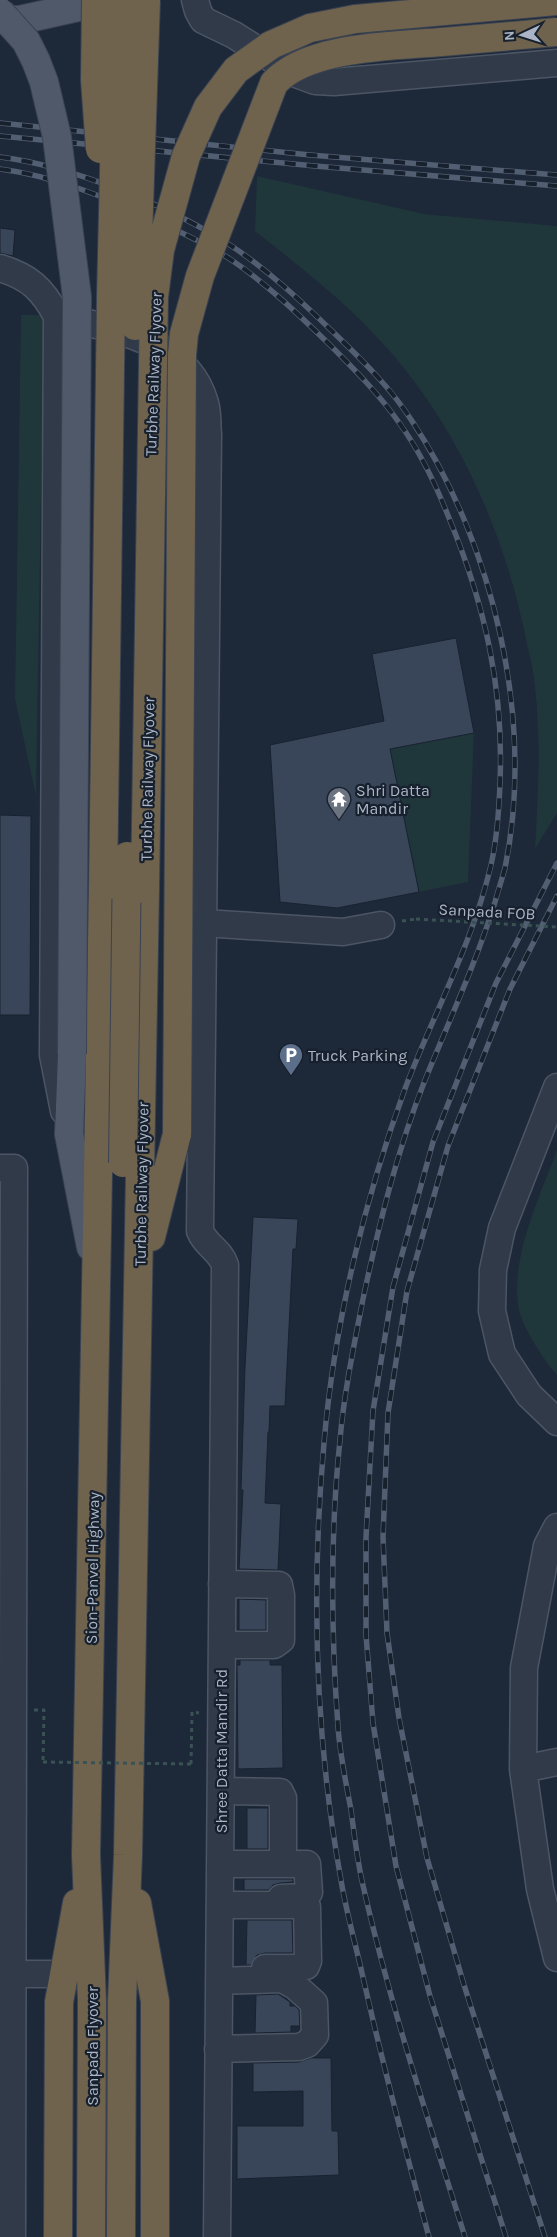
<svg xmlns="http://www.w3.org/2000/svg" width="557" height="2237" viewBox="0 0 557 2237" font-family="Karla,sans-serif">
<rect width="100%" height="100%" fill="#1d2839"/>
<path fill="#1f363a" d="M257,176L424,214L557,226V813L535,849C538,796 541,741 535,687C534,671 529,655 526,639C504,532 458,427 385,346C347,303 300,267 255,231Z
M21,315H44L36,796L15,699Z
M474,733L468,882L419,892L390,749Z
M557,1150V1375C544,1361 520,1324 518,1305C511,1256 540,1196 557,1150Z"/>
<path fill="#394659" stroke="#192230" d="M0,228L15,230L13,256L0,253Z
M456,638L474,733L390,749L419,892L337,908L280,902L270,745L384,721L372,654Z
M0,815L31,816L30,1015H0Z
M253,1217L298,1219L296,1249H293L285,1406H270L269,1432H268L265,1503L281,1504L278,1570L239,1569L243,1490H241L245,1367Z
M239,1599L266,1600V1630H239Z
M240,1660H270V1665H282L283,1768L238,1769L237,1665H240Z
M247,1808H268V1849H247Z
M244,1879H293V1882L280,1883L273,1885L269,1890H244Z
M247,1920H292L293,1953H265L257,1955L251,1965H246Z
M278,1994L290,2002V2006H295L299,2010L300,2026H291V2032L255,2033L256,1995Z
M311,2058H331L332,2131H338L339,2175L237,2179V2126H303V2091L253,2092V2063L299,2062Z"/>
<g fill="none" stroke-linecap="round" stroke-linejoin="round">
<g stroke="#4c5564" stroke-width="29">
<path id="minor" d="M195,0L198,11L203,20L234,35L296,74L315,81L334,82L557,63
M0,268C30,277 42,289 57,316
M204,923L343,932L381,925
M557,1087L502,1228L493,1270L492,1311L502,1354L529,1395L557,1422
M64,1111L53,1055L57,316C112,329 187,339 205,403C208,412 207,424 208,434L200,1231C206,1246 220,1250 225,1265L217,2237
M0,1168H14L12,2237
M557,1527L547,1546L524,1668L523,1769L540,1889L557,1958
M222,1645H274L281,1640V1595L279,1585L222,1584
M523,1769L557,1762
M221,1791L280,1792L283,1798V1864
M220,1864H307L309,1892L303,1897L281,1898
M220,1905H303L307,1907L308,1961L306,1966L298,1968H265
M0,1974H64
M218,2049L299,2047L307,2044L315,2035L314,2003L295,1986L282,1979L219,1981"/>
</g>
<g stroke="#3b4453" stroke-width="30">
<path id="major" d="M0,20H20L109,0
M72,1054L69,1134L91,1247"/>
</g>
<g stroke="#394251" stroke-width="30">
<path id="highway" d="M151,1237L177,1134
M137,1903L155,2001V2237
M58,2237L59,2002L77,1903
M91,2237L92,2001L86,1855L103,888
M121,2237L122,2001L128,1855L145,889"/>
</g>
<path stroke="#3a5254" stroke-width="3" stroke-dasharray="4 4" stroke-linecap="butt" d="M402,921L416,919
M34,1710H44L43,1762
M191,1764L192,1712L199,1713"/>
<use href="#minor" stroke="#313a49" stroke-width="26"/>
<use href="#major" stroke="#4f596a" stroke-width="28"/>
<use href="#highway" stroke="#70634d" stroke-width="28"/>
<g stroke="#525e71" stroke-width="5.5">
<path id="rail" d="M0,123L310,155L557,175
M0,136L315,166L557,186
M0,157C73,166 172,207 233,247C269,271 302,302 333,332C361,359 391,388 412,421C494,545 535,721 505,868C502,879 498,891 495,902C476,963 449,1021 425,1080C397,1151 379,1224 363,1299C354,1345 344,1393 340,1440C330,1535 331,1632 338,1727C340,1755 346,1783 351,1810C354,1833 357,1858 362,1881C389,2001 428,2119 465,2237
M0,169C54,176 108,198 157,221C182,233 207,244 230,259C266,283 298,314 329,344C354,369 380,395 400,424C421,453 436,485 449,518C485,605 504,689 500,783C499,810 497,839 491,865C473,942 434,1013 406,1086C365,1197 334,1325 324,1443C311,1588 315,1737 341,1880C346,1911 355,1942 362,1973C382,2061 405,2149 429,2237
M506,2237L430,1996L396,1866L373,1723L366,1635V1537L373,1411L393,1287L433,1142L496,983L557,863
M545,2237L464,1985L427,1858L399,1718L387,1633L383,1537L388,1413L407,1291L448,1146L510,989L557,896"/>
</g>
<use href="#rail" stroke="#17202d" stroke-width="4" stroke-dasharray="11" stroke-linecap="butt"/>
<g stroke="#3b4453" stroke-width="30" stroke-linecap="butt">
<path id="major-bridge" d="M0,12L26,41L36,61L44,82L57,137L77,297L72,1054"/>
</g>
<g stroke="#394251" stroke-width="30" stroke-linecap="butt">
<path id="highway-bridge" d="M96,0L95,80L100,149
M135,326L146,0
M103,888L111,297L118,0
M145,889L154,297L160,250L186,156L208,107L236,70L271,45L310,28L355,19L557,1
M177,1134L182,355L184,334L200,276L274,83C308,46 394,46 442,42C480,39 519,35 557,32
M123,1163L127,856"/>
</g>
<path stroke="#3a5254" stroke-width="3" stroke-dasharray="4 4" stroke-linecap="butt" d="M416,919L557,927
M43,1762L191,1764"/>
<use href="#major-bridge" stroke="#4f596a" stroke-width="28"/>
<use href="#highway-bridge" stroke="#70634d" stroke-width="28"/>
</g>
<defs>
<g id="temple-pin" transform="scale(1.25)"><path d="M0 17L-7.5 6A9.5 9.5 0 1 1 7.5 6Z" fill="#6b7280" stroke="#17202d"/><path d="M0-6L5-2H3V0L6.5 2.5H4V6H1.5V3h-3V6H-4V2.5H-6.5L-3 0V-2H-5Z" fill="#fff"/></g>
<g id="parking-pin" transform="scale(1.25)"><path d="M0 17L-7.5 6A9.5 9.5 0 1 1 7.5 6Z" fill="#5c6f8a" stroke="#17202d"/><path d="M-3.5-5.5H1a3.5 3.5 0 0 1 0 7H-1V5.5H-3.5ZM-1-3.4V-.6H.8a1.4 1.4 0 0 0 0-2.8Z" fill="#fff"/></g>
</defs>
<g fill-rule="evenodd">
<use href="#temple-pin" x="339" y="799"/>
<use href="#parking-pin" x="291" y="1055"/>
</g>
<g text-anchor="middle" stroke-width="4.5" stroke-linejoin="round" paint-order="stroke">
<g font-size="16" fill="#abb5c6" stroke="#17202d">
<text transform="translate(153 374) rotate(-88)" y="6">Turbhe Railway Flyover</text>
<text transform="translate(147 779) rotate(-89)" y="6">Turbhe Railway Flyover</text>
<text transform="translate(487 911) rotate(3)" y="6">Sanpada FOB</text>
<text transform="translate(141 1184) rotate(-89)" y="6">Turbhe Railway Flyover</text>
<text transform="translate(92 1568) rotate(-89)" y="6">Sion-Panvel Highway</text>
<text transform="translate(221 1751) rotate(-90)" y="6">Shree Datta Mandir Rd</text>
<text transform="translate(92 2046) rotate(-90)" y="6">Sanpada Flyover</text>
</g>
<g font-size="16" fill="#abb5c6" stroke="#17202d" text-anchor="start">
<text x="356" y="796">Shri Datta<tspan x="356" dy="18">Mandir</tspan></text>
<text x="308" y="1061">Truck Parking</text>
</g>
</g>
<g transform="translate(522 35) rotate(266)" stroke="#17202d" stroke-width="4" paint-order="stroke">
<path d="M0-4L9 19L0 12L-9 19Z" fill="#abb5c6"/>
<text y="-8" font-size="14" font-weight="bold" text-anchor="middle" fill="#abb5c6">N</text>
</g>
</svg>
